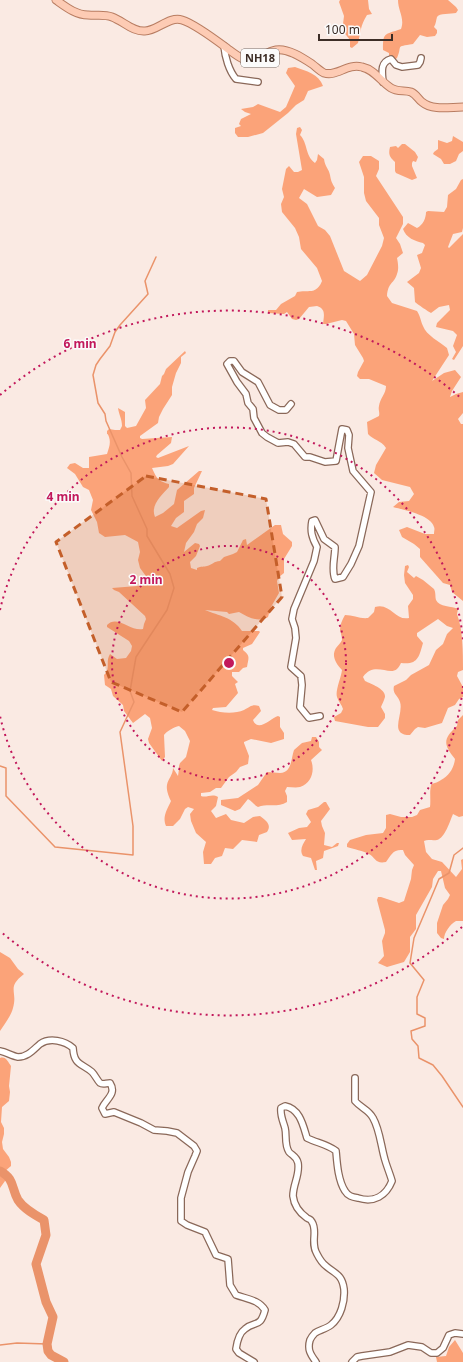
<svg xmlns="http://www.w3.org/2000/svg" width="463" height="1362" viewBox="0 0 463 1362" font-family="'Noto Sans',sans-serif">
<rect width="100%" height="100%" fill="#faeae3"/>
<path fill="#fba379" d="M340,0H368L369,9L372,14L367,15C360,26 361,32 358,43L352,48L350,47V40L343,31V24L344,16L339,2Z
M398,0H448L456,7L458,10L456,13C451,14 439,13 437,17C436,20 436,24 434,27L437,30V33L435,36L427,37L420,35L413,44C394,47 403,45 397,58L392,62L389,60V53L383,50C383,32 384,35 401,29C405,18 398,11 398,0Z
M295,67C306,71 319,74 323,86L308,91L304,100L296,105L288,113L263,133L248,137H238L235,133V128L241,126L239,124L241,119L251,114L245,112L241,109L253,107L258,104L280,112L286,107L295,86L286,73L288,68Z
M300,127L302,130L300,135C308,143 305,156 315,163L317,160L318,154L324,159C325,167 329,169 330,175C331,181 332,183 335,188L331,195L317,197L304,189L299,198L307,204L318,226L325,230L330,236L344,271L360,281L367,275L382,246L384,238L379,225V218L366,201L364,193V177L359,162L363,156H371L379,161V169L376,176L403,217V224L396,238L400,244L403,253L397,258C398,263 399,269 397,274C394,284 388,282 387,296L392,303L417,311C421,318 420,319 423,326C426,335 440,342 447,348L449,355L432,381L444,373L455,370L461,377L452,391L450,397L456,394L463,392V413L458,419L461,424H463V601L452,592L450,585L443,583L420,557V549L414,544L402,537L399,530L407,527L425,534H434C434,531 435,529 434,527C431,515 404,510 393,507L399,502L409,501L414,494L410,487L382,480L374,473L376,465L386,448C381,440 373,440 368,434L367,422L379,416C380,412 378,410 379,406C380,398 386,394 386,386L369,379H360L357,376L358,372L364,361L363,358L355,345L354,334L346,321L342,320L326,324H323C324,315 326,309 317,306L309,307L299,319L296,320L292,319L287,312L284,314L268,313V310H276L281,304L295,296L297,292C307,289 316,296 322,281L317,268L301,249L299,237L295,228L282,212L281,204L284,197L282,189L286,169L289,166L294,172H298L302,170L296,134L297,128Z
M453,136L463,142V151L459,154L456,161L450,164H444L441,159L433,154L434,152L438,149V140L447,143L452,141Z
M402,144H405L415,152L418,157L416,162L413,161L412,163V166L417,178L412,180L396,173L395,171V162C390,157 388,155 390,147L396,146L398,148Z
M463,179V228L462,232L453,234L448,247L449,248L463,234V346L454,360L452,359L456,352L453,346L457,335L453,331L436,327L437,323L450,310L449,305L439,307L431,313C429,312 417,304 415,302L414,288L407,282L419,273L421,268L417,255L422,253L425,245L423,243C415,241 406,238 403,229L408,223L417,228C423,225 426,218 426,212L428,211L444,212L447,207L448,195L456,189L461,180Z
M185,351L186,353L181,357V363L176,373L172,387V395L163,409L159,417L158,423L140,436V438L142,439L172,437L171,443L157,455L156,457L158,458L189,446L173,464L168,466L152,468C157,479 158,481 169,484V487C162,495 150,505 155,517L163,513L174,504L177,490L199,471H202L194,488V494L184,501V512L176,518L171,526L177,528L201,511L205,510L203,518L197,524L194,532L186,543L184,552L195,543L199,544L200,546L196,556L190,562L191,568L197,570V568C201,566 204,567 207,566C212,565 214,561 220,561L224,557L233,554L237,552L243,540L246,539L247,545L275,525H281L283,534L292,542V546L284,559V573L279,577L277,581L279,593L271,607L268,617C258,623 248,617 239,612L229,614L227,612L205,610C219,616 233,617 242,631H259L260,632L252,644L243,648V650C250,656 249,656 247,667L243,668L239,672H232V676L238,682L235,684L238,693L226,707L213,708L212,710C221,713 235,714 244,710C250,707 252,704 259,706L261,711L253,720C258,733 271,718 278,716L280,717V727L284,733V739L271,743L251,739L244,742V743L249,756L248,764L240,767L236,772L229,777L221,788H216L210,792L201,793V796C207,798 212,793 218,797L216,806L211,811L216,818L226,814L231,820L244,823L253,817L260,816C266,821 272,824 267,832L259,835L257,842L242,840L233,849L225,848L222,856L215,858L211,864H204L203,852L206,842L196,833L191,821L190,814L194,809L188,807L185,809L180,819L173,826H166C162,817 167,810 171,801C169,797 166,790 167,785C168,779 173,775 173,768L178,776L179,769V766L180,763L186,757L190,741L185,731L179,726C174,727 167,731 164,735L165,757L162,761L149,743L148,739L152,728L150,718L145,714L133,723L124,711L123,705L113,696L111,689L105,685L104,675C111,669 105,662 110,654L117,659L126,658L131,651L132,646L129,641L107,627V625C117,614 131,632 143,629L144,624L146,619L145,616L119,592L114,590L112,588L150,585L151,583L140,568L138,560L140,552L138,542L125,535L105,537L99,533L97,522L91,510L93,500L89,490L83,487L75,474L67,468L70,464L75,463L83,468H89V457L107,454C109,448 111,443 109,437C107,431 107,437 107,431L109,429L115,430H120L122,426C122,419 119,415 118,408L125,412V426L127,428L136,426L146,408L145,400L160,384L162,376L164,374L166,369Z
M408,565L409,567L407,572L414,578L416,576L423,580L434,589C436,593 435,596 436,600C439,607 452,606 458,609L457,614C463,630 463,652 463,670L458,672L457,676L463,687V697L459,699L455,705L448,708L442,723L425,728L418,727L415,729L410,735C388,735 404,714 400,702C398,695 392,694 394,686L406,680L411,675L429,665L436,650L443,644L447,634L453,628L447,626L438,619L417,633V636L423,643C419,657 418,665 401,663C400,665 399,667 397,669C389,676 374,661 363,677L365,681C371,684 386,689 385,697C384,701 382,704 381,707L385,714V718L378,727H368L335,721L334,717L341,713L343,709C342,705 338,701 337,697C335,691 341,678 342,670C336,664 331,656 336,648C338,645 341,643 342,640C342,637 341,634 340,630C340,625 342,620 345,615C353,615 360,619 368,618L374,612L375,607C390,602 395,621 409,618L408,606L413,599V595L405,583L404,575L405,566Z
M463,715V816L459,817L453,814C450,821 445,838 437,840C432,841 428,839 424,841L426,852L432,859L442,862L456,877L462,869L461,860L463,859V921C462,921 457,921 456,921C450,924 444,933 444,939L441,938L437,933V923L443,905L448,899L450,895L445,888L441,871H438L433,879L432,887L416,915V929L410,937V952L404,962L387,967L378,963L384,956L382,941L385,933V930L377,900L378,897H381L399,903L404,901L411,879L412,870L414,865L405,855L403,850C393,849 391,855 386,862C375,864 376,858 369,854C364,851 353,849 347,847V844L350,840L366,835L383,833L386,828V815L390,814L401,817H412L417,815L420,810L430,807C431,801 429,787 432,784C434,783 439,782 441,780C449,776 454,768 455,759C443,744 443,739 457,726L458,720Z
M312,737H316L319,742V747L322,750L311,760C315,770 312,783 300,787C296,788 291,787 287,787L285,791L287,796V802C278,808 268,803 258,807C254,805 252,801 248,799L240,809L235,811L221,805V800L238,798L258,785L267,772C272,772 276,773 280,773C292,773 291,758 294,750L302,743L311,741Z
M324,802H326L330,809L321,821L322,826L325,833L324,845L332,847L337,843H339L338,846L324,851L323,858L316,861L317,870H315L311,858L303,856C299,850 303,844 306,839L292,840L288,833L299,828L307,827L311,822L306,814L308,810L318,807Z
M0,952L10,958L18,969L24,974C6,988 18,991 13,1008C11,1016 4,1025 0,1031Z
M0,1058C6,1056 8,1062 11,1066L9,1086L10,1092L9,1101L2,1107L1,1122L4,1128V1134L2,1142L3,1149L9,1157L11,1162V1166L4,1172L5,1181L0,1188Z
M455,1340L463,1353V1362H437L436,1357L446,1356L449,1347Z"/>
<g fill="none" stroke-linecap="round" stroke-linejoin="round">
<path stroke="#ea936a" stroke-width="1.5" d="M0,766L6,768V796L55,847L133,855V826L120,732L134,702L130,691L136,657L167,610L174,588L170,574L147,536V529L132,496L131,473L122,457L106,421L105,414L98,403L93,375L96,365L100,359L110,346L115,332L120,325L148,294L145,281L156,257
M463,848L454,855L449,873L439,879L431,898L414,938L410,963L424,980L417,997V1014L425,1018V1026L411,1031L412,1039L418,1046L419,1058L433,1065L442,1076L463,1107
M0,1345L17,1343L47,1344"/>
<path stroke="#ea936a" stroke-width="9" d="M0,1171C15,1179 11,1188 18,1200C24,1209 35,1215 44,1220L46,1235L36,1264L46,1302L53,1317L47,1344L48,1351L51,1355L64,1362"/>
<g stroke="#8a6859" stroke-width="8">
<path id="minor" d="M224,46C225,57 229,71 236,79L258,82
M383,82C382,72 380,62 391,59L396,65L402,67L418,65L420,62L421,58
M291,404L286,410H279L270,405L258,382L242,372L234,361H230L227,364L237,382L246,394L248,403L253,409L254,418L262,433L267,437L278,443L288,442L294,444L305,457H310L325,462L336,461L342,429L347,430L349,435L348,448L353,471L371,492L359,546L351,564L343,577L335,579C331,569 335,558 335,547L324,539L315,520L312,521C310,531 312,538 317,547L314,561L294,609L292,619L295,628L296,638L291,667L301,676L302,685L300,707L309,718L320,716
M0,1051C6,1052 12,1056 18,1057C28,1057 34,1049 40,1044C50,1037 65,1041 73,1048C74,1065 81,1063 92,1072C95,1075 97,1080 100,1083C103,1085 106,1083 110,1083C117,1094 106,1099 102,1108L105,1114L114,1112L141,1123L154,1130L167,1131L177,1133L194,1146L197,1151L195,1156L188,1172L181,1198V1221L187,1225L205,1232L216,1255L228,1259L230,1285L236,1295C247,1299 259,1300 265,1310C260,1329 255,1320 245,1329C239,1333 237,1342 236,1349L239,1353L254,1362
M316,1362C311,1355 307,1350 310,1340C311,1338 313,1335 315,1333C319,1330 326,1329 331,1325C341,1317 345,1301 344,1289C342,1274 335,1274 326,1266C322,1263 319,1258 317,1254C310,1243 318,1231 312,1222C310,1218 310,1220 307,1218C300,1213 294,1205 293,1196C293,1184 300,1175 298,1163C297,1157 293,1156 289,1152C284,1144 287,1136 285,1128C283,1121 280,1115 281,1108L285,1106C300,1109 303,1125 307,1138C317,1143 327,1144 336,1151C337,1163 338,1180 345,1191C348,1196 352,1197 358,1198C374,1203 386,1196 392,1181C390,1174 387,1167 385,1160C381,1147 380,1130 373,1118C369,1110 361,1108 355,1101V1078
M352,1362L357,1357L362,1356L390,1352L408,1345L422,1347L431,1353H437L443,1348L449,1335L455,1333L463,1334"/>
</g>
<g stroke="#b87d62" stroke-width="9">
<path id="major" d="M56,0C66,7 76,15 88,15C97,16 104,14 112,17C123,21 133,32 145,31C157,31 169,16 182,20C195,24 216,40 228,49C232,52 237,56 243,59C256,64 264,52 276,50C288,48 303,58 312,64C316,67 320,71 324,73C337,77 347,63 362,67C375,70 380,81 391,88C397,92 405,90 411,92C416,94 418,99 422,102C433,111 450,107 463,107"/>
</g>
<use href="#minor" stroke="#fff" stroke-width="5.5"/>
<use href="#major" stroke="#fdcbb4" stroke-width="7"/>
</g>
<path fill="#c45f2a" fill-opacity="0.2" stroke="#c45f2a" stroke-width="3" stroke-dasharray="8 5" stroke-linejoin="round" d="M146,476L266,499L282,597L182,712L111,682L56,542Z"/>
<g fill="none" stroke="#c2185b" stroke-width="2" stroke-dasharray="2 4">
<circle cx="229" cy="663" r="117"/>
<path d="M463 686A235 235 0 0 1 0 716M0 610A235 235 0 0 1 463 640"/>
<path d="M462 927A352 352 0 0 1 0 931M0 395A352 352 0 0 1 462 399"/>
</g>
<g text-anchor="middle" stroke-width="3" stroke-linejoin="round" paint-order="stroke">
<rect fill="#fbfbfb" stroke="#756b66" stroke-width="1" x="241" y="49" width="38" height="18" rx="3"/>
<g font-size="11" font-weight="bold" fill="#3c2d26">
<text x="260" y="62">NH18</text>
</g>
</g>
<circle cx="229" cy="663" r="6" fill="#c2185b" stroke="#fbfbfb" stroke-width="2"/>
<g font-size="12" text-anchor="middle" font-weight="bold" fill="#c2185b" stroke="#fbfbfb" stroke-width="3" stroke-linejoin="round" paint-order="stroke">
<text x="80" y="348">6 min</text>
<text x="63" y="501">4 min</text>
<text x="146" y="584">2 min</text>
</g>
<path d="M319 34v6h73v-6" fill="none" stroke="#3c2d26" stroke-width="2"/>
<text x="325" y="34" font-size="12" fill="#3c2d26" stroke="#fbfbfb" stroke-width="3" paint-order="stroke">100 m</text>
</svg>
